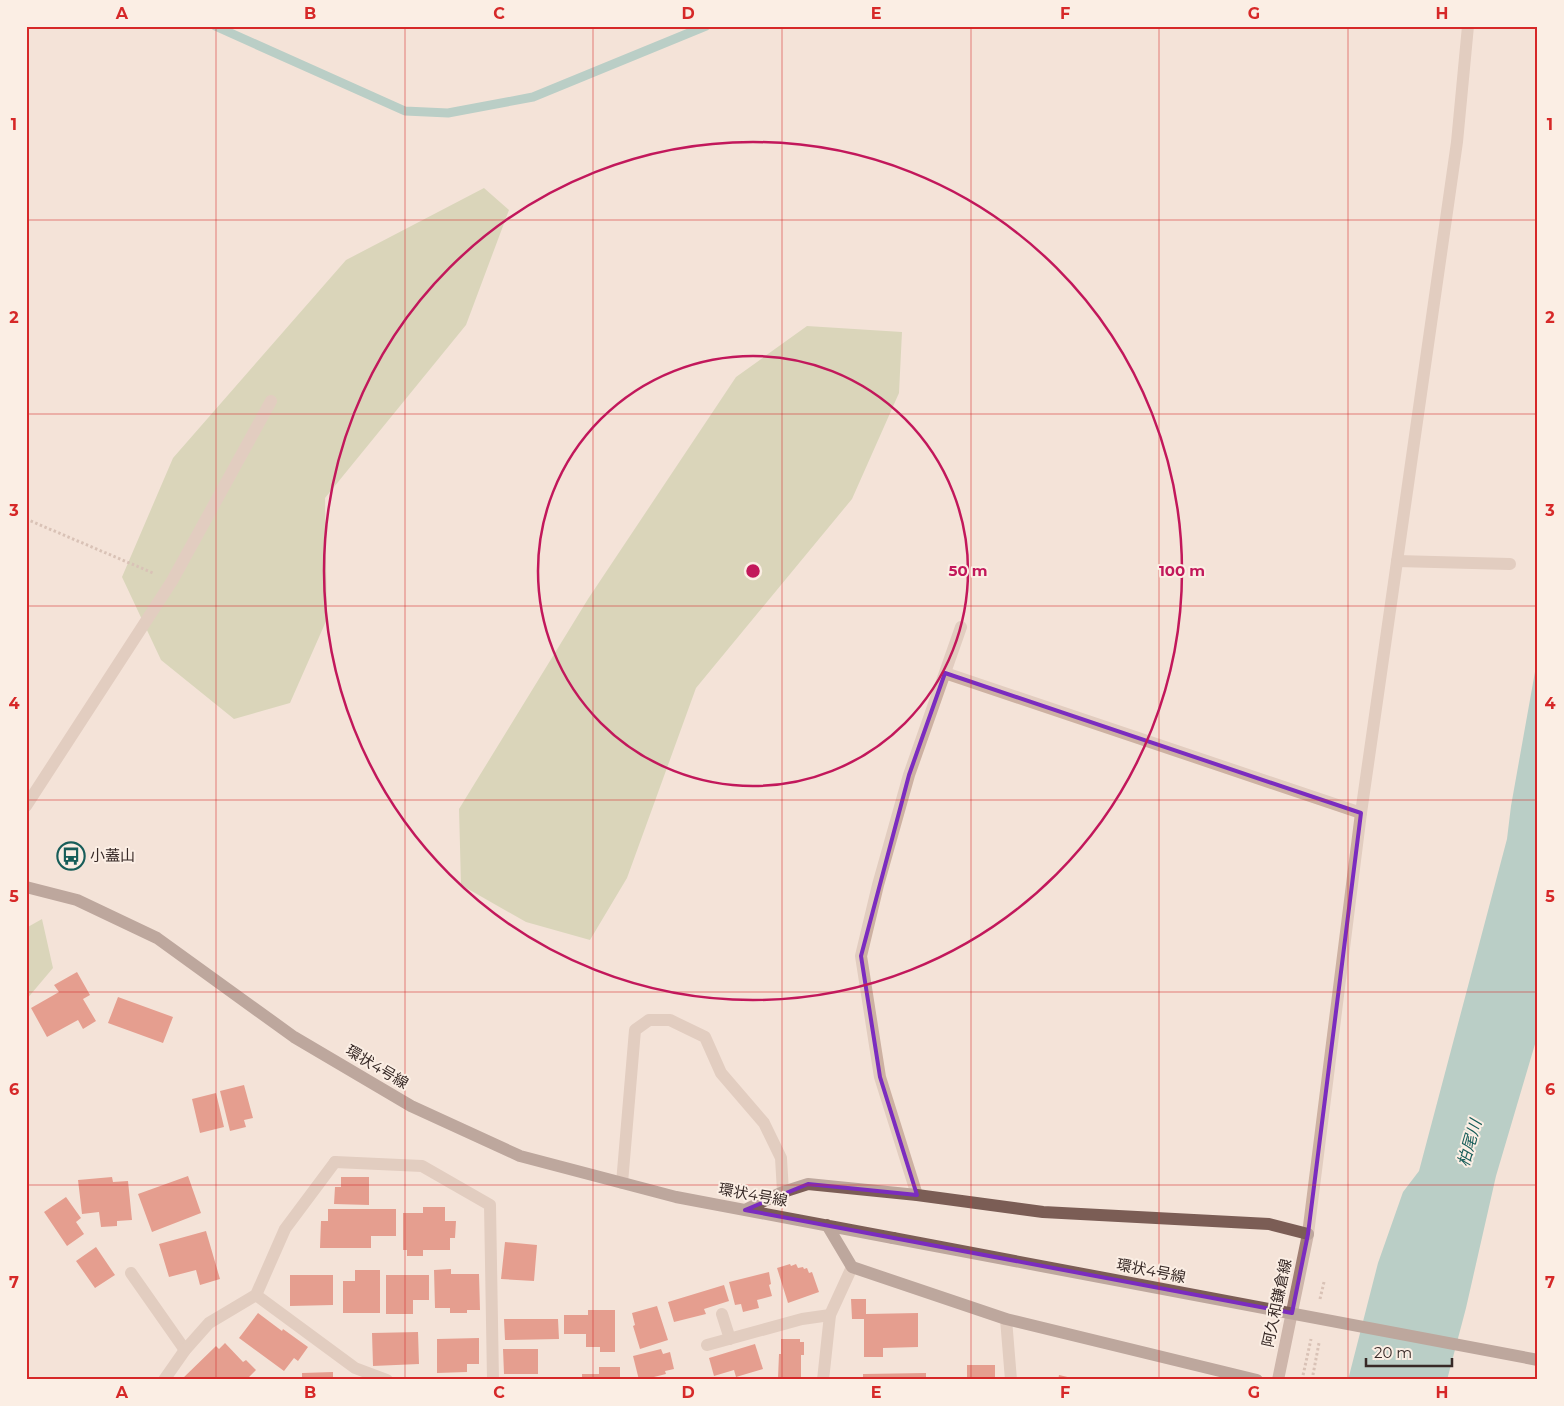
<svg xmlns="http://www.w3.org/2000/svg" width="1564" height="1406" viewBox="0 0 1564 1406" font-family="Montserrat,'Noto Sans JP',sans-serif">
<rect width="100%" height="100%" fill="#f4e3d8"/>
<path fill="#bac496" d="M484,188L509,210L466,325L325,498L327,619L290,703L234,719L161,660L122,577L173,458L346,260Z
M807,326L902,332L899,393L852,499L696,688L627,878L590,940L526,922L461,885L459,809L588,599L736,377Z
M42,919L53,968L26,1000V928Z"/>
<path fill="#74b4af" d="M1538,655V1034L1496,1176L1466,1308L1447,1380H1348L1378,1263L1403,1192L1419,1171L1507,839L1511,806Z"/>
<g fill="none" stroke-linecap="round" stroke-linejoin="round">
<path stroke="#74b4af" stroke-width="9" d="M215,26L405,111L448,113L533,97L706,26"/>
</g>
<path fill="#d34a37" d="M77,972L90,995L83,999L96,1021L83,1029L78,1020L47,1037L31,1008L59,992L54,985Z
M118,997L173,1017L163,1043L108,1023Z
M244,1085L253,1118L244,1120L246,1127L230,1131L220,1091Z
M216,1093L224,1127L200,1133L192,1099Z
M188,1176L201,1213L152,1232L138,1194Z
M112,1177L113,1182L128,1181L132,1220L117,1221V1226L101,1227L99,1212L82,1214L78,1180Z
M341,1177H369V1205L334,1204L335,1187H341Z
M66,1197L81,1218L76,1222L84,1234L67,1246L44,1212Z
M423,1207H445V1221H456L455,1238H450V1250H423V1256H407V1250H403V1213H423Z
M328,1209H396V1236H371V1248H320L321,1221H328Z
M206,1231L220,1279L200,1285L196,1270L169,1277L159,1244Z
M505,1242L537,1245L534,1281L501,1279Z
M96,1247L115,1275L95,1288L76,1261Z
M790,1264L791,1266L796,1264L798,1268L803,1267L804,1269L807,1268L809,1273L812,1272L819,1292L788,1303L777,1268Z
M451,1269V1274H479L480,1310H467V1313H450V1308H435L434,1270Z
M355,1270H380V1313H343V1281H355Z
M769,1272L771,1284L769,1285L772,1296L757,1300L759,1308L743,1312L741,1304L735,1305L729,1282Z
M290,1275H333V1305L290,1306Z
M386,1275H429V1300H413V1314H386Z
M724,1285L729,1301L704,1309L706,1314L674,1322L668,1302Z
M851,1299H866V1314L918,1313V1347L883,1348V1357H864V1319H852Z
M657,1306L668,1340L640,1349L633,1326L635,1325L632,1313Z
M588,1310H615V1352H600V1347H586V1334H564V1315H588Z
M258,1313L282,1331L283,1329L308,1347L298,1361L294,1358L284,1371L239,1338Z
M504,1319H558L559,1339L505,1340Z
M418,1332L419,1364L373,1366L372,1333Z
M479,1338V1364H467V1372L437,1373V1339Z
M781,1339H800V1342H804V1355H801V1378H778L779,1354H781Z
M225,1343L243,1362L246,1360L256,1370L246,1380H181L216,1346L219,1349Z
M755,1344L763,1369L736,1377L734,1370L714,1376L709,1358Z
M503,1349H538V1374H504Z
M661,1349L663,1354L670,1352L674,1369L665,1371L666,1374L654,1377V1380H639L633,1356Z
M967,1365H995V1380H967Z
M599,1367H620V1380H582V1374H599Z
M333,1372V1380H302V1373Z
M926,1373V1380H863V1374Z
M1059,1375L1076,1379V1380H1058Z"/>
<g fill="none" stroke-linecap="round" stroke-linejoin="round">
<path stroke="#b99a8d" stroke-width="3" stroke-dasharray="2.5 2.5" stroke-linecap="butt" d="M26,519L153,573
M1320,1299L1324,1282
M1302,1380L1311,1339
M1312,1380L1319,1343"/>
<path stroke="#cdb1a2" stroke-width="12" d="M1397,561L1510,564
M335,1162L422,1166L490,1205L493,1380
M131,1273L185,1350
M722,1314L730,1339
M707,1345L802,1319L830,1315"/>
<path stroke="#cdb1a2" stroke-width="12" d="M945,673L1361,813
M26,806L172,581L271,401
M622,1183L635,1030L649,1020H670L705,1037L721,1073L764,1123L781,1158L783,1192
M917,1195L880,1077L861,956L878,885L909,775L961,627
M256,1295L355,1368L387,1380
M1006,1319L1011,1380
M164,1380L185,1350L209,1323L256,1295L285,1229L335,1162
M823,1380L830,1315L852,1267"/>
<path stroke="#cdb1a2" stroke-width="12" d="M1308,1234L1361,813L1457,142L1468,26"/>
<path stroke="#a17f74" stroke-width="12" d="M1278,1380L1308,1234"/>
<path stroke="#7b5d55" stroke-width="12" d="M26,887L77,900L157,938L294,1037L411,1106L520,1156L676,1197L893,1238
M745,1210L783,1192L808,1184L917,1195L1043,1212L1269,1224L1308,1234
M827,1225L852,1267L1006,1319L1257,1380"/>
<path stroke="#7b5d55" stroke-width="12" d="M893,1238L1538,1360"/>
</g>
<path d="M0 0H1564V1406H0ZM945,673L1361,813L1308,1234L1292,1313L745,1210L808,1184L917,1195L880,1077L861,956L909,775Z" fill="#f4e3d8" fill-opacity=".55" fill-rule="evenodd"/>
<path fill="none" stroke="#7b2cbf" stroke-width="4" stroke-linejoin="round" d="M945,673L1361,813L1308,1234L1292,1313L745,1210L808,1184L917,1195L880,1077L861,956L909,775Z"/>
<path fill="none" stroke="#d62828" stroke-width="1" stroke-opacity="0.55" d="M216,26V1380M405,26V1380M593,26V1380M782,26V1380M971,26V1380M1159,26V1380M1348,26V1380M26,220H1538M26,414H1538M26,606H1538M26,800H1538M26,992H1538M26,1185H1538"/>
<g fill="none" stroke="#c2185b" stroke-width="2.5">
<circle cx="753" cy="571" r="215"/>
<circle cx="753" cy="571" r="429"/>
</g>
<defs>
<g id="bus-ring" transform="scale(1.4375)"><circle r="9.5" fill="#fbeee4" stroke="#175d59" stroke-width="1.5"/><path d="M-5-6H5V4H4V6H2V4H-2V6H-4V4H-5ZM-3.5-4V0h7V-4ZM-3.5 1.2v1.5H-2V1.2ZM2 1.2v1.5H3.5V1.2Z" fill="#175d59"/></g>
</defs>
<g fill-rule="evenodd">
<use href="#bus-ring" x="71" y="856"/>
</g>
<g text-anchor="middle" stroke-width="4" stroke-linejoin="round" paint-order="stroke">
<g font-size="15" fill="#372926" stroke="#fbeee4" text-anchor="start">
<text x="90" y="861">小蓋山</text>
</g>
<g font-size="15" fill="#372926" stroke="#fbeee4">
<text transform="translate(377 1067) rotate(31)" y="5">環状4号線</text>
<text transform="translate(753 1195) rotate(10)" y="5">環状4号線</text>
<text transform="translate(1151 1271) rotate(11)" y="5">環状4号線</text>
<text transform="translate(1277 1303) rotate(-78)" y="5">阿久和鎌倉線</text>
</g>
<g font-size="16" font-style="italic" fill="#175d59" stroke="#fbeee4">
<text transform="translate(1469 1143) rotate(-74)" y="6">柏尾川</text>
</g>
</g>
<circle cx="753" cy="571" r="8" fill="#c2185b" stroke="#fbeee4" stroke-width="2.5"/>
<g font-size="15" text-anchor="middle" font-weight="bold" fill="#c2185b" stroke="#fbeee4" stroke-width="4" stroke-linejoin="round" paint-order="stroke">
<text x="968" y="576">50 m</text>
<text x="1182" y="576">100 m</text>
</g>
<rect width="1564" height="1406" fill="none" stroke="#fbeee4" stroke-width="55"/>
<path d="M1366 1358v8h86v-8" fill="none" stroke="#372926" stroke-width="2.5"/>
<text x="1374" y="1358" font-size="15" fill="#372926" stroke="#fbeee4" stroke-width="4" paint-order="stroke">20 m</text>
<rect x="28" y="28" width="1508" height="1350" fill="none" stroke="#d62828" stroke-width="2"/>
<g font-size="16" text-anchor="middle" font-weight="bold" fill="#d62828">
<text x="122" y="19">A</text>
<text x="310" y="19">B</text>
<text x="499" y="19">C</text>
<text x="688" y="19">D</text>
<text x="876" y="19">E</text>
<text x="1065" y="19">F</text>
<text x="1254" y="19">G</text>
<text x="1442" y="19">H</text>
<text x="14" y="130">1</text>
<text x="1550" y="130">1</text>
<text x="14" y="323">2</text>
<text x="1550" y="323">2</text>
<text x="14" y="516">3</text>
<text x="1550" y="516">3</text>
<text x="14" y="709">4</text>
<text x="1550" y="709">4</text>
<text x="14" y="902">5</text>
<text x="1550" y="902">5</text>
<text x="14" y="1095">6</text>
<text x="1550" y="1095">6</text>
<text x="14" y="1288">7</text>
<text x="1550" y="1288">7</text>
<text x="122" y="1398">A</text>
<text x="310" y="1398">B</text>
<text x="499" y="1398">C</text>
<text x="688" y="1398">D</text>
<text x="876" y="1398">E</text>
<text x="1065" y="1398">F</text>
<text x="1254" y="1398">G</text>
<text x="1442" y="1398">H</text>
</g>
</svg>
